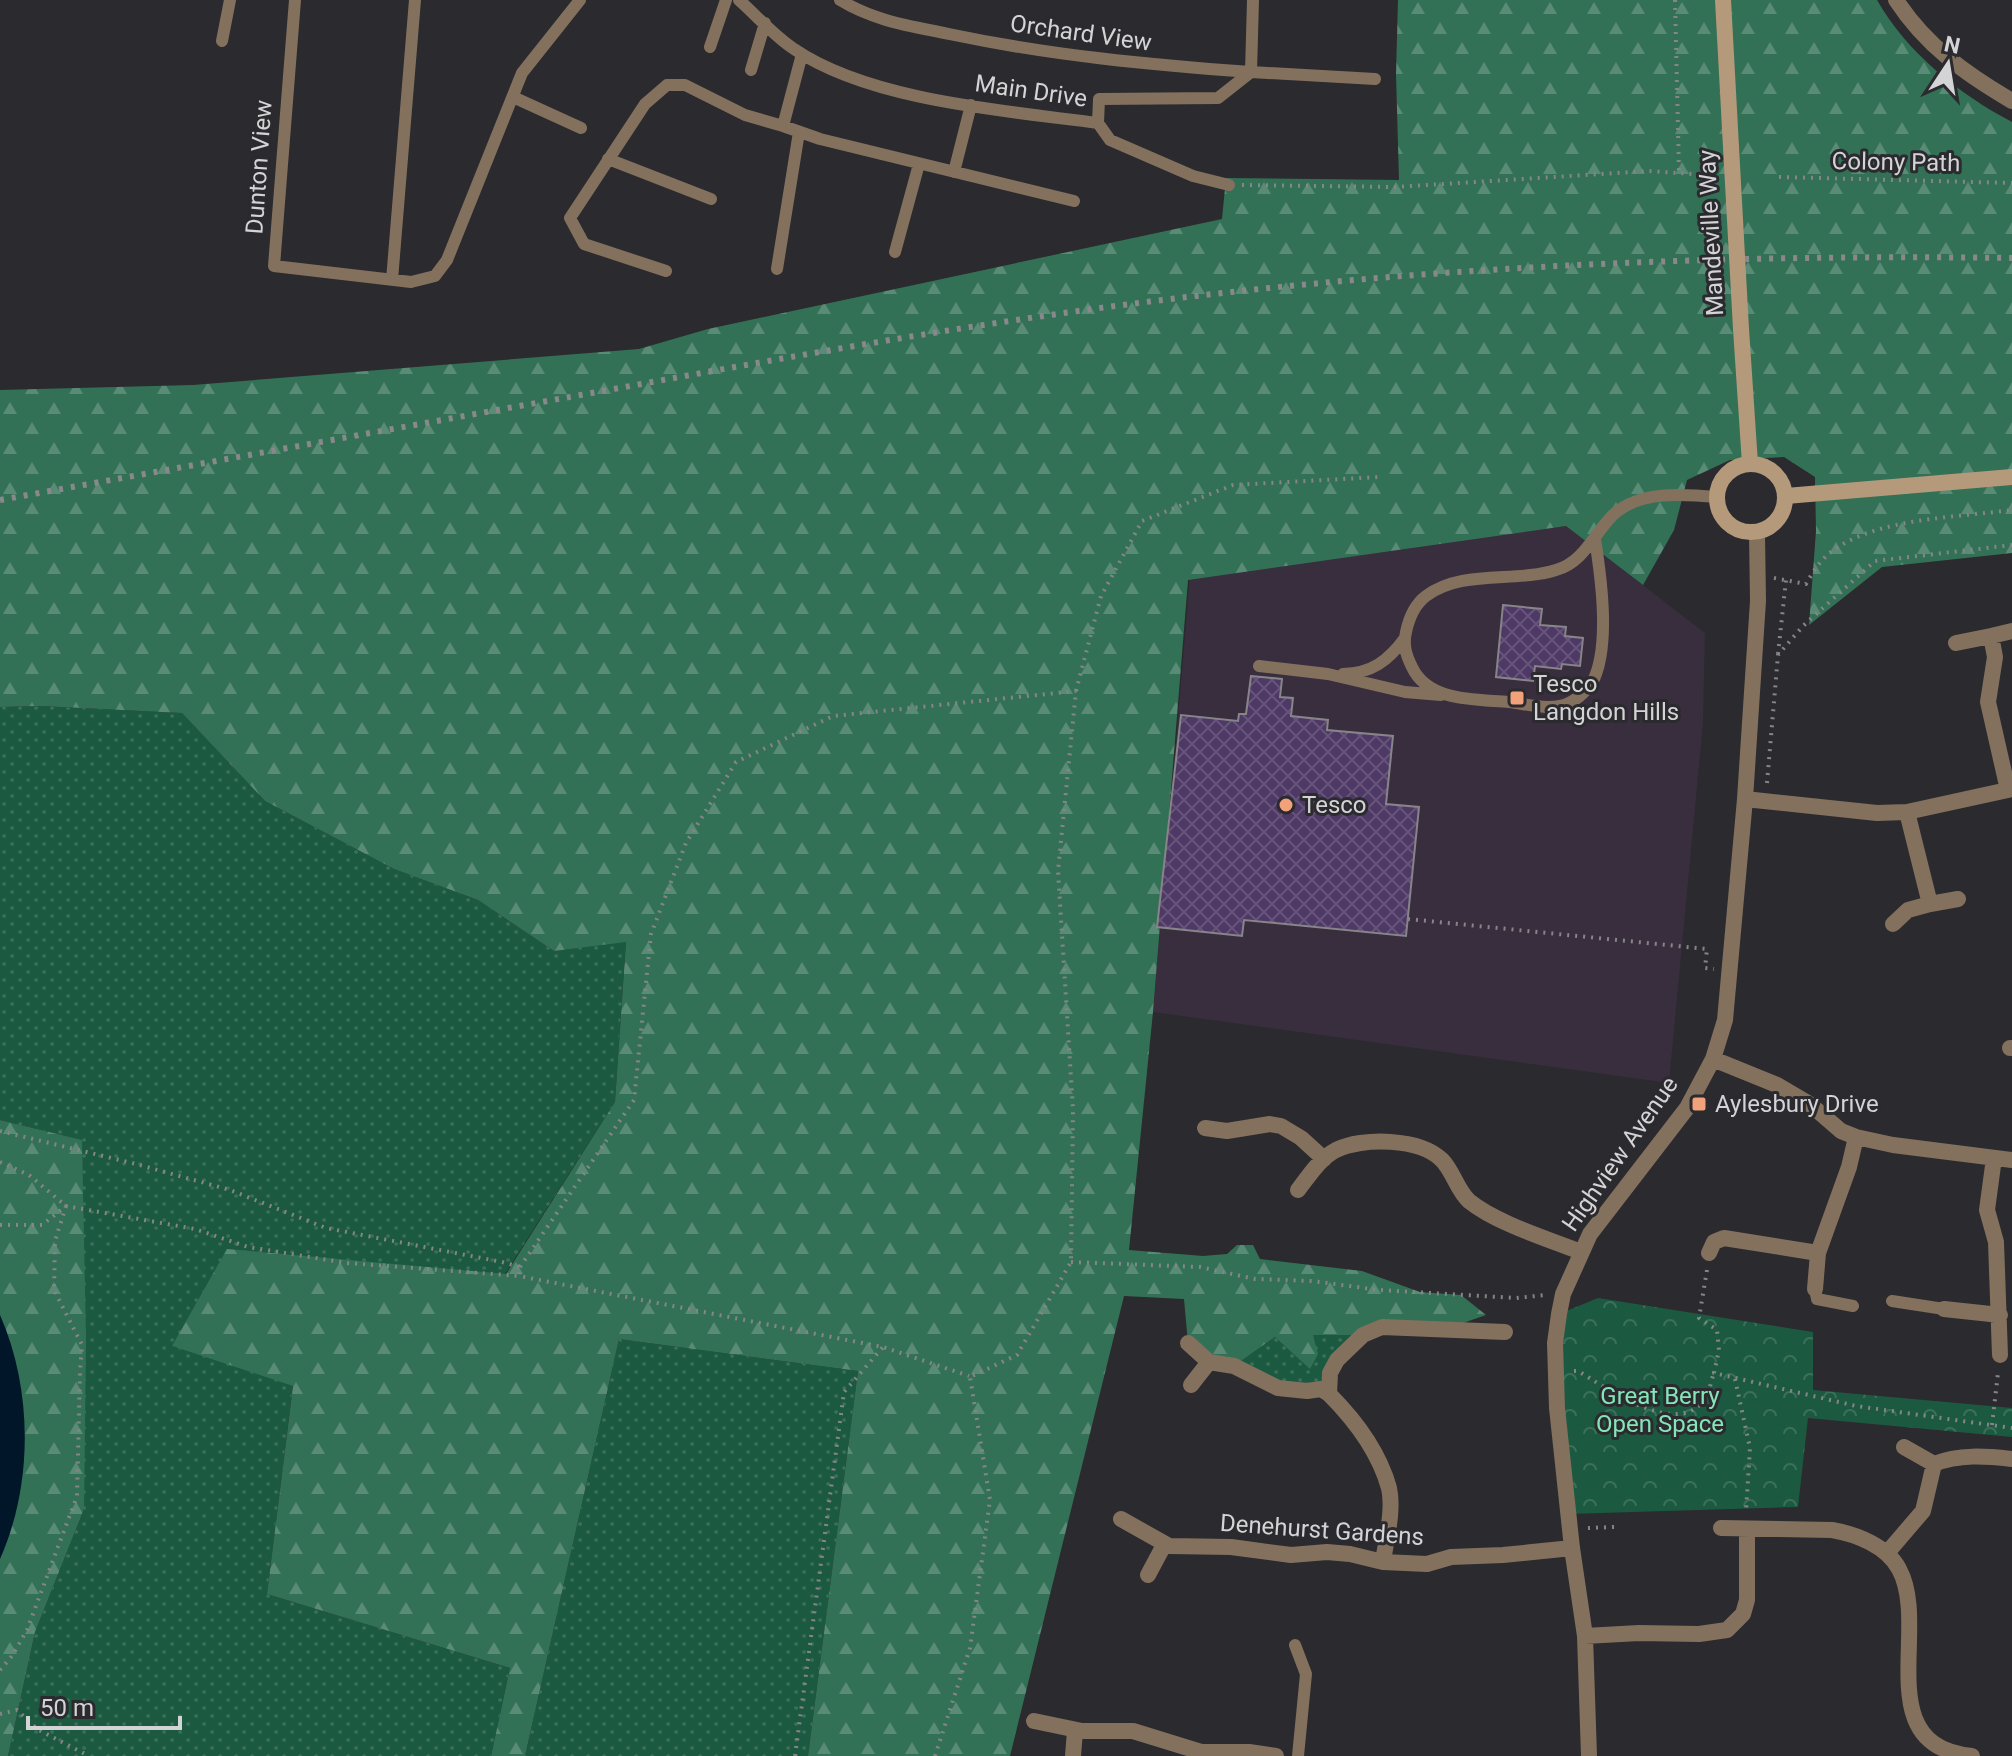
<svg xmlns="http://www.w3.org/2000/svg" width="2012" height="1756" viewBox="0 0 2012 1756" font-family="Roboto,sans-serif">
<defs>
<pattern id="grass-dots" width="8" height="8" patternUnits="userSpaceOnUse" patternTransform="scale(2)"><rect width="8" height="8" fill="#1c5941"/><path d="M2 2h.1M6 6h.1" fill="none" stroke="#3c705c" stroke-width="1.8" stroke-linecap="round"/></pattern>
<pattern id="forest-firs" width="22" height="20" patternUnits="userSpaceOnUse" patternTransform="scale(2)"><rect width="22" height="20" fill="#337157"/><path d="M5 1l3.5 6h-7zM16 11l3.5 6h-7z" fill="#598b76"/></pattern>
<pattern id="park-crowns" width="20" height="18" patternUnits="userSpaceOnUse" patternTransform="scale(2)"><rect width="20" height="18" fill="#1c5941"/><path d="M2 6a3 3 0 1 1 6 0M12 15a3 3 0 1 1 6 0" fill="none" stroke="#3c705c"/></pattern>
<pattern id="building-cross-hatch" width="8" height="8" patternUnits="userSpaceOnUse" patternTransform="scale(2)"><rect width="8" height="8" fill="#4e3865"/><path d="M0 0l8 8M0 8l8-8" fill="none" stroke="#67547a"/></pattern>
</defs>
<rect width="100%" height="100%" fill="#2b2a2e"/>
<path fill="#382e3d" d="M1566,526L1705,633L1703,723L1669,1083L1153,1012L1190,576Z"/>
<path fill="url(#grass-dots)" d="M40,706L182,713L265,801L394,869L478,900L554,951L626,941L615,1102L505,1274L172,1346L293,1385L267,1594L510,1668L491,1756H8L35,1632L84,1509L81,1140L0,1120V707Z
M1312,1335H1363L1337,1360L1329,1394L1307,1391L1234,1366L1275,1337L1310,1368Z
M619,1339L858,1371L808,1756H525Z"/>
<path fill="url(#forest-firs)" d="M1398,0H1877C1907,53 1959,94 2012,122V553L1882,567L1809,625L1816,531L1815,477L1784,457L1730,460L1687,480L1674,530L1643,585L1566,526L1188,580L1153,1012L1129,1250L1203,1256L1227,1254L1237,1245H1253L1260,1259L1362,1271L1420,1292L1461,1295L1486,1315L1446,1329L1363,1335H1313L1318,1354L1310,1369L1275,1337L1234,1366L1188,1343L1184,1299L1124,1296L1010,1756H808L858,1371L619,1339L525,1756H491L510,1668L267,1594L293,1386L172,1346L227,1249L506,1274L615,1102L626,942L554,951L478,900L394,869L265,801L182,713L40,706L0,707V390L193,385L639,349L708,329L1222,219L1226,178L1399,180L1396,74Z
M0,1120L82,1140L86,1338L84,1509L35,1632L8,1756H0Z"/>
<path fill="url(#park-crowns)" d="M1598,1298L1813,1332V1390L2012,1408V1437L1808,1418L1798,1507L1568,1514L1559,1314Z"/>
<path fill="#011629" d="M0,1315C33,1390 33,1485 0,1559Z"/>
<path fill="url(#building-cross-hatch)" stroke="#878589" stroke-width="2" d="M1503,605L1542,609L1540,625L1566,627L1565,636L1583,638L1580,666L1562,664L1561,669L1535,666L1533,681L1496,677Z
M1251,676L1282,679L1280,697L1293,698L1291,716L1328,720L1327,730L1393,736L1386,804L1419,807L1406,936L1244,920L1242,936L1157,927L1181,715L1238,721L1239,714H1246Z"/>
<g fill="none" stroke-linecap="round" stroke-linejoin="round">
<path stroke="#868588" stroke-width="4" stroke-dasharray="2 6" stroke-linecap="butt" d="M1675,0L1679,172
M1779,177L2012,183
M1242,185L1395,187L1649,171L1707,175
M1774,578L1806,584C1814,570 1823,556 1838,547C1883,518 1959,517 2012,510
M1778,654L1786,580
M1076,691L1101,596L1142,521L1233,485L1379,477
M1767,783L1778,655L1803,626L1875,561L2012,545
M1408,919L1707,949L1705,968L1714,969
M0,1131L136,1164L230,1190L326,1228L502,1262L520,1267L519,1276L883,1347L969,1376
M0,1162L29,1175L66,1206L55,1241L54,1290L82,1345L80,1371L77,1496L27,1630L12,1656L0,1670
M0,1225H42L66,1206L195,1229L248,1247L347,1263L519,1276
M1071,1262L1200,1267L1255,1279L1312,1281L1379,1290L1516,1298L1546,1295
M520,1267L634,1100L651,934L686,843L736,762L833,716L1076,691L1058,871L1073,1110L1071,1262L1017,1355L970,1377
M1707,1270L1699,1318L1717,1330L1719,1350L1714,1373L1856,1406L2012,1428
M1574,1371H1578C1607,1388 1679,1441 1706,1397C1710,1391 1711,1380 1714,1373
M1735,1379L1750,1448L1746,1511
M1992,1425L1998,1373
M1588,1528L1614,1527
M0,1714L17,1710L37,1729L89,1756
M795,1756L844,1392L883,1347
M935,1756L970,1648L990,1500L970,1377"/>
<path stroke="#83715e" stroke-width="12" d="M295,0L274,266L411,282L435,276L447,260L522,73L580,0
M739,0C757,16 774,36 794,49C870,101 1008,111 1098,123
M840,0C874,21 911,26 949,34C1049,55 1150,65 1251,72L1253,0
M222,41L230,0
M710,47L726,0
M751,70L765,23
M513,97L581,128
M1098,123L1099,99L1218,98L1251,72L1375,79
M1098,123L1110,140L1193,176L1229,185
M783,126L820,139L1074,201
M608,159L711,199
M954,172L971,105
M895,252L919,164
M777,269L799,132
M666,271L584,244L570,218L645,104L667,85H685L745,115L783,126L802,54
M392,280L415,0
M1595,539C1601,577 1611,648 1592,683C1586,692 1574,702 1564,705C1547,710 1526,704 1509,702C1476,699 1428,702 1412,667C1406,655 1403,645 1406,632C1409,618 1414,605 1426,596C1462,569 1515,583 1556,570C1584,562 1594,534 1612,516C1638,490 1684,494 1717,497
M1259,666L1328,674L1405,692L1441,695
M1343,674C1372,673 1388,661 1405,638
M1815,1289L1817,1299L1853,1306
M1892,1301L1944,1309
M1295,1645L1306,1674L1298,1756"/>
<path stroke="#83715e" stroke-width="16" d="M1956,643L1991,636
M2008,790L1988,702L1995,657L1991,636L2012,631
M1745,799L1877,813L1907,812L2012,789
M1930,904L1958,899
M1893,924L1908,910L1930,904L1907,812
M2010,1048H2012
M1713,1059L1777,1085L1811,1105L1841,1131L1856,1137L1893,1145L2012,1160
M1205,1128L1227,1131L1270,1124L1281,1126L1301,1138L1324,1159
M1994,1158L1987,1210L1996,1242L2000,1355
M1298,1190C1309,1176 1319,1159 1336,1150C1362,1137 1420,1138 1442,1160C1453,1171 1457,1190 1469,1201C1496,1223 1548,1239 1581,1252
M1709,1253L1714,1242L1724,1238L1818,1253
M1815,1289L1818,1253L1849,1167L1856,1137
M1944,1309L2000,1315
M1188,1343L1209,1362
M1191,1385L1209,1362L1234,1366L1278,1388L1307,1391L1321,1389L1329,1394
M1904,1447L1934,1464
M1121,1519L1169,1546L1231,1547L1291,1555L1327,1552L1350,1554L1383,1562L1427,1564L1451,1557L1503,1555L1572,1548
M1721,1528L1832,1530C1856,1534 1887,1546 1899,1569C1931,1627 1868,1746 1972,1756
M1887,1553L1923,1511L1934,1464C1959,1454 1985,1456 2012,1459
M1383,1562C1386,1540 1394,1510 1389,1488C1379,1452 1354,1419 1329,1394L1330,1373L1337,1360L1363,1335L1382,1327L1505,1332
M1148,1575L1164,1545
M1585,1636L1639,1633L1699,1634L1727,1630L1743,1614L1747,1600V1529
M1034,1721L1082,1731H1133L1201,1752H1249L1276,1756
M1073,1756L1075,1731
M1589,1756L1585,1636L1572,1548L1557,1408L1555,1343L1559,1314L1563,1294L1590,1234L1687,1108L1713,1059L1725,1020L1745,799L1758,601L1757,533"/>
<path stroke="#83715e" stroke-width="16" d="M1896,0C1926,46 1966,74 2012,101"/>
<path stroke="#b5997b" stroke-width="16" d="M1723,0L1731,147
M1741,329L1750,464
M1717 498a34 34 0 1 1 68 0a34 34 0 1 1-68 0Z
M1786,496L2012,477"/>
<path stroke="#89898b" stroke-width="6" stroke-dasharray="4 8" stroke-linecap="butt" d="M0,500C201,464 402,427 603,391C783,358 964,325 1146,302C1433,266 1723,254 2012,258"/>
<path stroke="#b5997b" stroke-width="16" d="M1731,147L1741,329"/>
</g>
<g fill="#f1a27b" stroke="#2b2a2e" stroke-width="3">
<rect x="1509" y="690" width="16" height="16" rx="4"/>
<circle cx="1286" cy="805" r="8"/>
<rect x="1691" y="1096" width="16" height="16" rx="4"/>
</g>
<g text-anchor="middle" stroke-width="6" stroke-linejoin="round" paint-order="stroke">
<g font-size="24" fill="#d4d4d6" stroke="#2b2a2e">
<text transform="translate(1081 33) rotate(8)" y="8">Orchard View</text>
<text transform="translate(1031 91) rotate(8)" y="8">Main Drive</text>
<text transform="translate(1896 162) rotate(1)" y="8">Colony Path</text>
<text transform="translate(259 167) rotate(-86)" y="8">Dunton View</text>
<text transform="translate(1711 233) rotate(-93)" y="8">Mandeville Way</text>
<text transform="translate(1620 1154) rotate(-55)" y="8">Highview Avenue</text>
<text transform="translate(1322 1530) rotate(4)" y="8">Denehurst Gardens</text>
</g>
<g font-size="24" fill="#d4d4d6" stroke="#2b2a2e" text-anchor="start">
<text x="1533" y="692">Tesco<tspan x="1533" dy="28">Langdon Hills</tspan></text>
<text x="1302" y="813">Tesco</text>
<text x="1715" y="1112">Aylesbury Drive</text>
</g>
<g font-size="24" fill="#86e4b9" stroke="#2b2a2e">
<text x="1660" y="1404">Great Berry<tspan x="1660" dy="28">Open Space</tspan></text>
</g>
</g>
<g transform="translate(1948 64) rotate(12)" stroke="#2b2a2e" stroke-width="6" paint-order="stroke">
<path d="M0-6L14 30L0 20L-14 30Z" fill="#d4d4d6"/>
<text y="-12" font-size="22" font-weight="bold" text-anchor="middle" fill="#d4d4d6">N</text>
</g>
<path d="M28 1716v12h152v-12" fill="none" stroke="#d4d4d6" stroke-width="4"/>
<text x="40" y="1716" font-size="24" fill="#d4d4d6" stroke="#2b2a2e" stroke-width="6" paint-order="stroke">50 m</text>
</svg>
